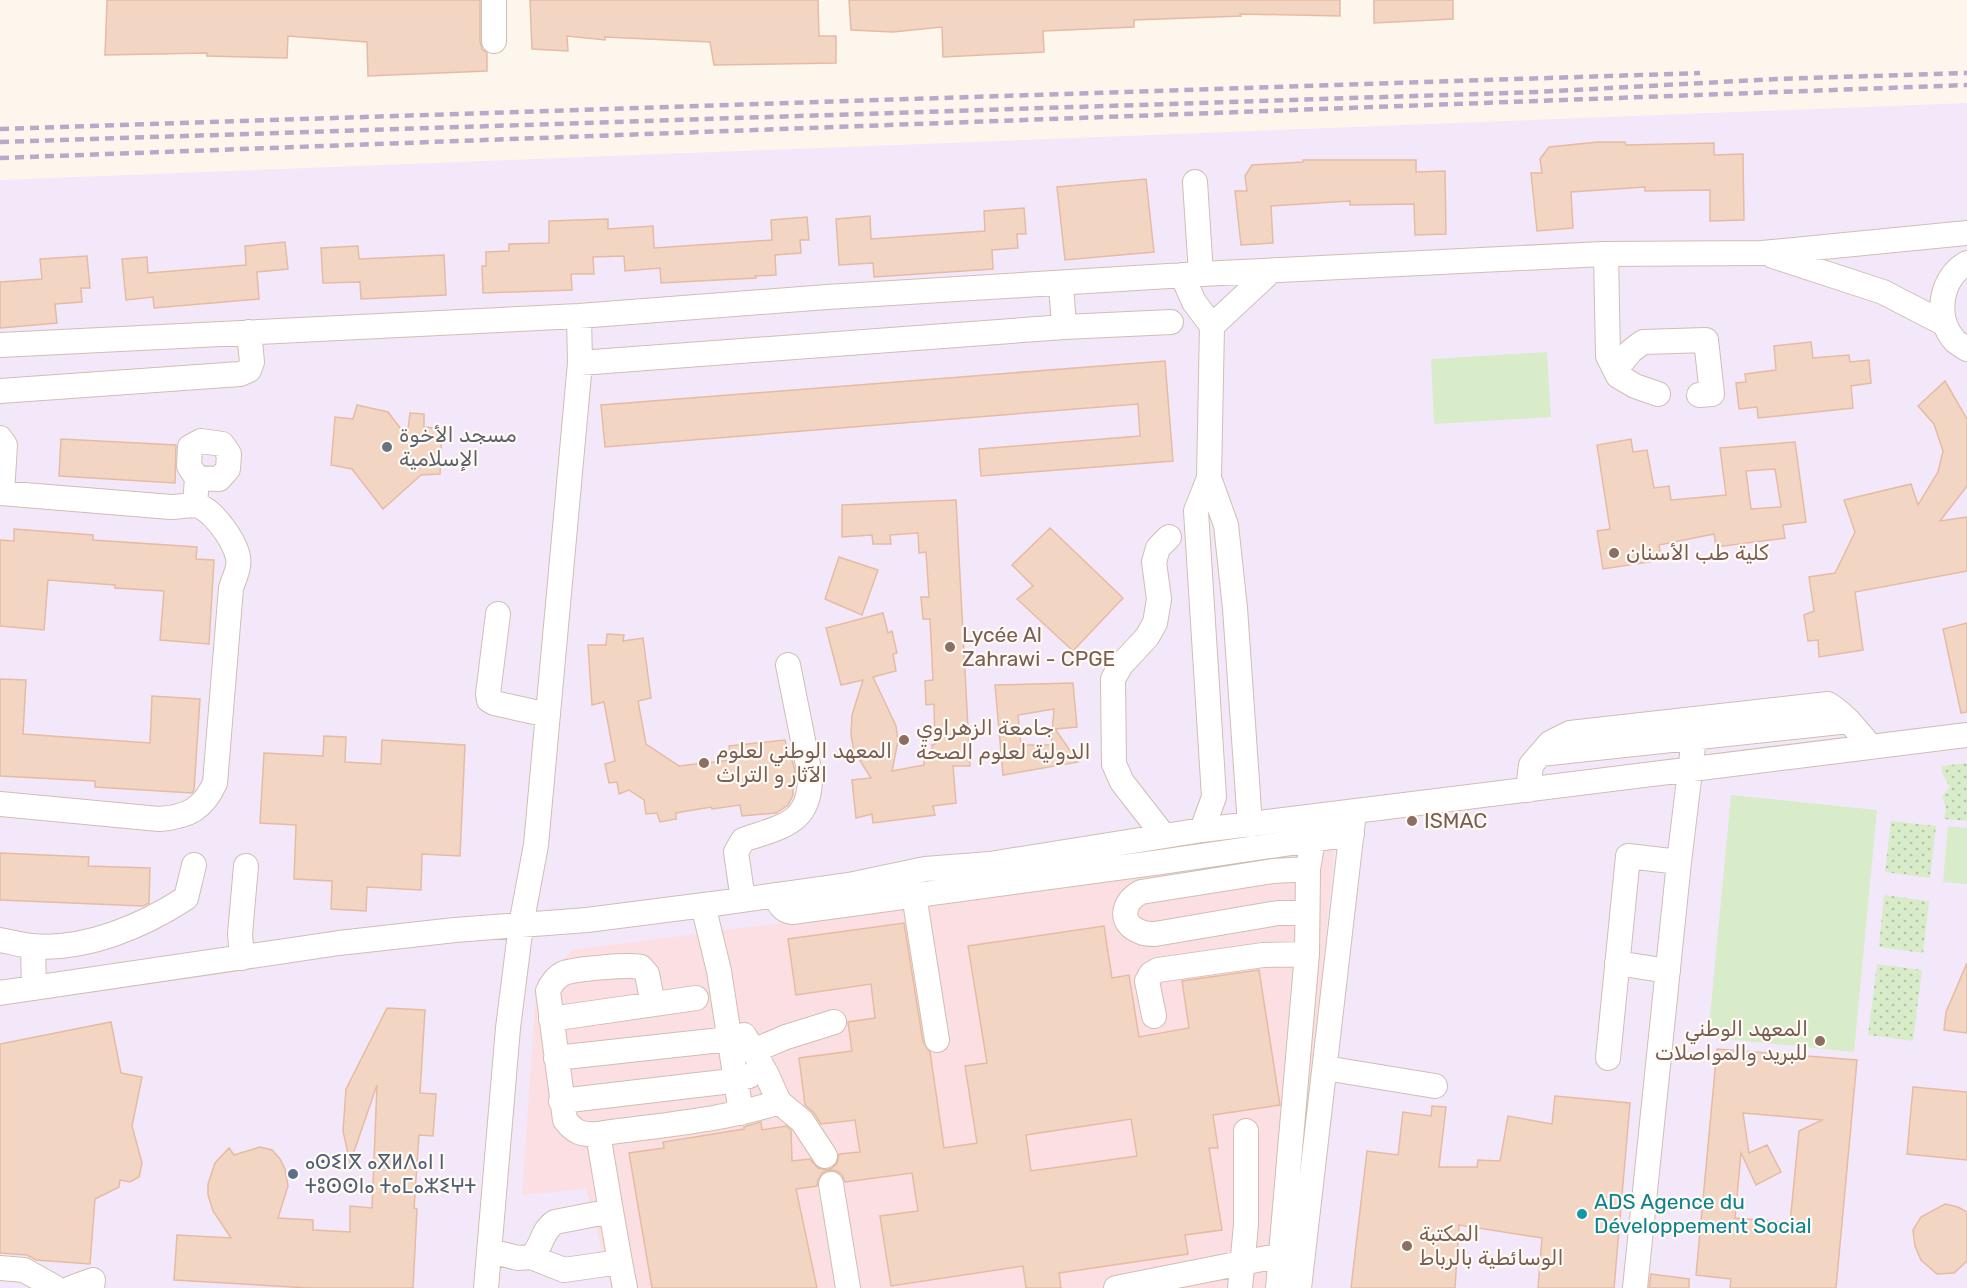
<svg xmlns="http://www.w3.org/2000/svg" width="1967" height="1288" viewBox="0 0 1967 1288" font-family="Rubik,Vazirmatn,'Noto Sans Tifinagh',sans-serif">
<defs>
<pattern id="grass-dots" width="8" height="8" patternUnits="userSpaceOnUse" patternTransform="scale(1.5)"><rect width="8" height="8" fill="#d8ecc9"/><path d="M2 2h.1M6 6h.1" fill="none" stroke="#b4c2a5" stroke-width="1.8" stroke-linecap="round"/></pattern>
</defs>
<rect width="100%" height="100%" fill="#fdf6ec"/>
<path fill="#f3e8fa" d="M1967,103V1288H0V180Z"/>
<path fill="#fbdfe3" d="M1335,847L1290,1288H611L586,1189L522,1195L536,991L572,950L927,904Z"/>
<path fill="url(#grass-dots)" d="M1967,763V821L1944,819L1946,808L1942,796L1950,787L1942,773V766Z
M1891,821L1936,826L1930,878L1885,872Z
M1884,895L1929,901L1923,953L1879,947Z
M1877,964L1922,970L1913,1041L1868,1035Z"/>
<path fill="#d8ecc9" d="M1547,352L1551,417L1434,424L1431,359Z
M1731,795L1877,810L1854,1052L1708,1037Z
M1948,826L1967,828V884L1943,882Z"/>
<path fill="#f3d5c3" stroke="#e6bba3" stroke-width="1.5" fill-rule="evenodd" d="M107,0H480V41L482,49L487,53V71L368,76L367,42L288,36L287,58L207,56V53L105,55Z
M530,0H818L819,36H836V63L714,65L710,42L605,37V40L567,36L568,51L532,49Z
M849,0H1340V16L1240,14L1241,16L1134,20V27L1043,31L1044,52L943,57L942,27L893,32L851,30Z
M1374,0H1453V19L1374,23Z
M1598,142H1625L1626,145L1714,143V155L1743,154L1744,220L1710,221V190L1645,191V187L1571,192L1573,228L1537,231L1531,173H1542L1540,159L1549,147Z
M1303,160H1416V172L1445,171L1446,234L1415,235L1414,204L1350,205V201L1271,206L1273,243L1241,245L1235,191H1247L1245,176L1252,165L1303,162Z
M1146,179L1154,252L1065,260L1057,187Z
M1024,208L1026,234H1017L1018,248L992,250L993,269L874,277L873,263L839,265L836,219L870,216L871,239L985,231L984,211Z
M807,217L809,240H800L801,253L775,255L776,275L755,276L756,278L661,283L660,268L625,271L624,256L593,257L594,274H571L572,290L483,293L482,266H486V252L509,251V244L549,243V221L608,219V229L653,226L654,248L772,240L771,220Z
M285,242L288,269L257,272L259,299L154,308L153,297L126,300L122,259L147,257L148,273L246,265L245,246Z
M358,246L359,259L444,255L446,295L361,299L360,282L323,283L321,248Z
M87,256L90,288H81L82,302L55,304L57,323L0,328V282L42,279L40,259Z
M1811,342L1813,358L1849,355L1850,362L1869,360L1871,383L1851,386L1853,408L1758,418L1757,407L1739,409L1736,383L1746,382L1745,374L1776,370L1774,346Z
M1165,361L1173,461L981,476L979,449L1140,436L1138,404L605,447L601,405Z
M1945,381L1967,419V486L1940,521L1967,517V571L1855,592L1863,650L1819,657L1818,640L1808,641L1804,615L1814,611L1809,577L1835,573L1855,532L1844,500L1911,484L1918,505L1938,472L1943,451L1934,424L1918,406Z
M357,405L388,412L407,437L410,413L424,414V427L442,429L440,474L421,475L383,509L352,469L331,465L335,417L353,419Z
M61,439L176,445L175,483L59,476Z
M1631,439L1633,452L1647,450L1654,488L1669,486L1671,500L1726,495L1720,448L1795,442L1806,522L1783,525L1785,538L1716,547L1714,534L1659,545L1661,560L1603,569L1597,531L1610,529L1597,445ZM1775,469L1781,507L1751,509L1746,471Z
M956,500L970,766H953L956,803L933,806L935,815L873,823L872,814L856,818L852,780L871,778L854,751L851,735L852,715L863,680L841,685L826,628L883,613L888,633L892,631L897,653L893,654L896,671L873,677L896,726L898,741L892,771L924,765V755H933L932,745L935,744L934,704L926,705L925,681L933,680L930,619H923L921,597H929L926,552L919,553L918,533L890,535L891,544H873L872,535L842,537V505Z
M1050,528L1123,598L1073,651L1017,599L1033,586L1012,565Z
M14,529L93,535V540L197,547L196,559L214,560L209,644L160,640L164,591L115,588V585L48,580L44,630L0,626V540L14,541Z
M839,557L878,570L862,615L825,599Z
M1967,623V712L1961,713L1943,629Z
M607,634L624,635L623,641L643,638L651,698L638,701L646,744L679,766L731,760L729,746L785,740L790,760L792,759L796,776L795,785H793V795L788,805L776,813L742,816L740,805L712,809L711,807L676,813V819L660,822L657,813L646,814L644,800L629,790L619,794L617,782L609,783L605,764L615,761L604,702L592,705L588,645H606Z
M0,679L26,680L23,734L150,743L152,696L200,699L194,790L192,793L95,787V781L0,776Z
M1073,683L1077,727L1055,729L1078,762L1003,775L995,685ZM1054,709L1051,745H1021L1018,715Z
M324,736L346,737L345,762L381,764L382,740L465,745L460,856L422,854L421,890L367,887L366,911L331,909L332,881L294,879L296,825L260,823L264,753L323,756Z
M0,853L89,857L88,866L150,868L149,903L143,906L0,900Z
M904,923L923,1042L930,1052L944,1148L977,1143L965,1066L987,1063L968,946L1104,926L1112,978L1129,975L1139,1037L1189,1028L1182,981L1259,970L1280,1105L1213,1115L1218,1148H1209L1222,1230L1185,1235L1188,1254L1059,1273L1061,1288H1026L1023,1266L891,1286L880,1216L918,1211L912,1173L845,1182L842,1175L837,1171L829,1170L822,1173L818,1180L817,1186L796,1189L817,1288H652L629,1153L664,1148L663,1142L744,1129V1127L747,1126L761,1122L762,1130L786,1126L791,1130L792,1161L810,1159L818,1168L826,1170L832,1168L837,1163L839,1154L860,1152L855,1120L821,1124L814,1113L805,1105L799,1058L852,1051L848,1022L875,1018L871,984L796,995L788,939ZM1131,1119L1137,1156L1031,1171L1026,1135Z
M1967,963V1033L1944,1030L1946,1012Z
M387,1008L425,1010L420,1093L436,1094L433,1136L419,1135L414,1208L417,1209L413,1288H309L174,1280L177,1235L231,1238L213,1211L208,1195V1184L215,1163L229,1148L234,1155L260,1147L272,1150L280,1159L285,1169L288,1186L278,1218L313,1220V1230L350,1232V1206L372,1208L377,1085L350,1163L343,1131L346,1089Z
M111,1022L121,1073L142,1077L132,1126L142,1163L139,1177L130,1182L120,1180L119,1187L95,1199L90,1264L36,1260L27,1255L0,1253V1044Z
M1717,1049L1857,1060L1836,1288H1730L1731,1279L1696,1275ZM1743,1113L1822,1120L1799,1131L1790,1223L1735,1218L1741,1153L1756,1185L1781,1172L1767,1145L1749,1153Z
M1913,1087L1967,1092V1160L1907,1154Z
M1555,1096L1630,1103L1614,1288H1538L1542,1238L1459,1225L1455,1288H1351L1367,1151L1398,1155L1403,1112L1431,1116L1432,1106L1446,1107L1439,1167H1477L1478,1160L1500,1161L1508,1116L1552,1124Z
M1945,1204L1958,1207L1967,1212V1261L1954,1273L1937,1274L1921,1260L1915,1246L1913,1230L1921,1217Z
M1651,1274L1689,1279V1288H1649Z"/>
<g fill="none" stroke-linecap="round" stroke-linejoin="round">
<g stroke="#d1beb0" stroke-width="26">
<path id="minor" d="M494,41V0
M1195,182L1201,274
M1606,254L1608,356L1618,376L1635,386L1658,394
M1773,256L1883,292L1945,324
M1967,263C1940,278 1934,318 1955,341C1959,344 1963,347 1967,349
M1182,275L1194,302L1212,326L1209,478L1226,525L1235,608L1250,825
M1061,283L1064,327
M1212,326L1271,271
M0,345L579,316L827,297L1201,274L1602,254L1762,253L1967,233
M580,363L1064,327L1171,322
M1615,370L1631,351L1643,342L1706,340L1712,394L1699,395
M0,391L240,374L249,370L252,362L249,332
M0,438L5,445L2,493
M0,493L171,507C180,507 191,504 199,506C215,512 242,549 238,566C237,574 233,581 231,588L215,783C203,809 188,817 159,819L0,804
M195,505L197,478L189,466L190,447L201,441L222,444L229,454L228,469L219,479L197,478
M498,614L488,694L489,700L494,703L548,715
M1541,754L1849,721
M1528,790L1531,765L1550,743L1570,733L1828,704C1846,715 1858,732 1871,747
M1202,830L1214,797L1196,511L1209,478
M1164,836L1122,782L1114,764L1113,679L1121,665L1147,637L1155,623L1159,599L1154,562L1158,548L1169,537
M775,895C779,904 782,911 792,912L1161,862L1352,834
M914,895L937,1040
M743,900L736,852L743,840C781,826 811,825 810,775L788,665
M703,905L719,971L741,1113
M1307,913H1278L1155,934C1151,934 1145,934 1141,932C1118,924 1122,902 1141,892L1273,871L1308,869
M0,940C11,942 22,945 32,946C85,951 143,926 186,898L194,865
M33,946L34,988
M242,958L240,934L246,866
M1617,963L1668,971
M0,993L339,943L455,930L587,920L720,903L849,885L925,869L990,864L1202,830L1967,735
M1154,1016L1147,981L1151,974L1158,970L1263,955L1307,954
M551,1019L696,998
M753,1051L786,1037L834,1022
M556,1058L730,1039L744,1035L766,1073L779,1102L802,1121L825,1156
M1608,1058L1628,856L1679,862
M1325,1068L1435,1086
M561,1101L723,1082L749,1076
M598,1134C582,1135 575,1133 565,1120L548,991C551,984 557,976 564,973C576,969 628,964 641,967L647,974L653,1004
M831,1184L848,1288
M611,1211L598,1134C658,1125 722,1121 779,1102
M490,1251L518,1258L531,1257L564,1270L620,1262L625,1288
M531,1257C543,1246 541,1231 555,1222L611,1211L620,1262
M0,1268L24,1270L56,1288
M71,1288L93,1280L92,1288
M486,1288L508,1028L521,925L536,845L580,363L579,316
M1116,1288L1282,1255
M1240,1288L1246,1225V1131
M1278,1288L1307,954L1308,869L1313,840
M1299,1288L1353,820
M1635,1288L1679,862L1694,738"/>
</g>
<use href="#minor" stroke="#fff" stroke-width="24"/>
<path stroke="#b9a8c9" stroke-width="4.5" stroke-dasharray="9 6" stroke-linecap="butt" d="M0,129L1700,73
M0,142L1537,92L1776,79L1967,73
M0,158L1967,85"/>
</g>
<circle fill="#6b7280" stroke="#fffaf3" stroke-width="2" cx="387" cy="447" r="6"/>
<g fill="#8d6e63" stroke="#fffaf3" stroke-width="2">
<circle cx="1614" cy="553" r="6"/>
<circle cx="950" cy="647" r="6"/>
<circle cx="904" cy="740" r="6"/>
<circle cx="704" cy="763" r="6"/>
<circle cx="1412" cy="821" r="6"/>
<circle cx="1820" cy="1041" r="6"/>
<circle cx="1407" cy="1246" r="6"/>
</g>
<circle fill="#5c6f8a" stroke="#fffaf3" stroke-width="2" cx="293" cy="1174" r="6"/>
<circle fill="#0f9aa8" stroke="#fffaf3" stroke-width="2" cx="1582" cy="1214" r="6"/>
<g text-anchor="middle" stroke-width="4.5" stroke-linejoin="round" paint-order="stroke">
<g font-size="21" fill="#5b616d" stroke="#fffaf3" text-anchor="start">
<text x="399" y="442">مسجد الأخوة<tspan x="399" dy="24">الإسلامية</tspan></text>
</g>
<g font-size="21" fill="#785e54" stroke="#fffaf3" text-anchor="start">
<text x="1626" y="560">كلية طب الأسنان</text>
<text x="962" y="642">Lycée Al<tspan x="962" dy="24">Zahrawi - CPGE</tspan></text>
<text x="916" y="735">جامعة الزهراوي<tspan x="916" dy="24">الدولية لعلوم الصحة</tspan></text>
<text x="716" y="758">المعهد الوطني لعلوم<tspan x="716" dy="24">الآثار و التراث</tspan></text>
<text x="1424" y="828">ISMAC</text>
<text x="1808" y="1036" text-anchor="end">المعهد الوطني<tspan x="1808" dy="24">للبريد والمواصلات</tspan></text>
<text x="1419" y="1241">المكتبة<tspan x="1419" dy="24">الوسائطية بالرباط</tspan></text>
</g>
<g font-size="21" fill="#4e5e75" stroke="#fffaf3" text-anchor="start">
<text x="305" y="1169">ⴰⵙⵉⵏⴳ ⴰⴳⵍⴷⴰⵏ ⵏ<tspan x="305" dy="24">ⵜⵓⵙⵙⵏⴰ ⵜⴰⵎⴰⵣⵉⵖⵜ</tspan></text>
</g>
<g font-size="21" fill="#0d838f" stroke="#fffaf3" text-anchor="start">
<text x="1594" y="1209">ADS Agence du<tspan x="1594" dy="24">Développement Social</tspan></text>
</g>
</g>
</svg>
